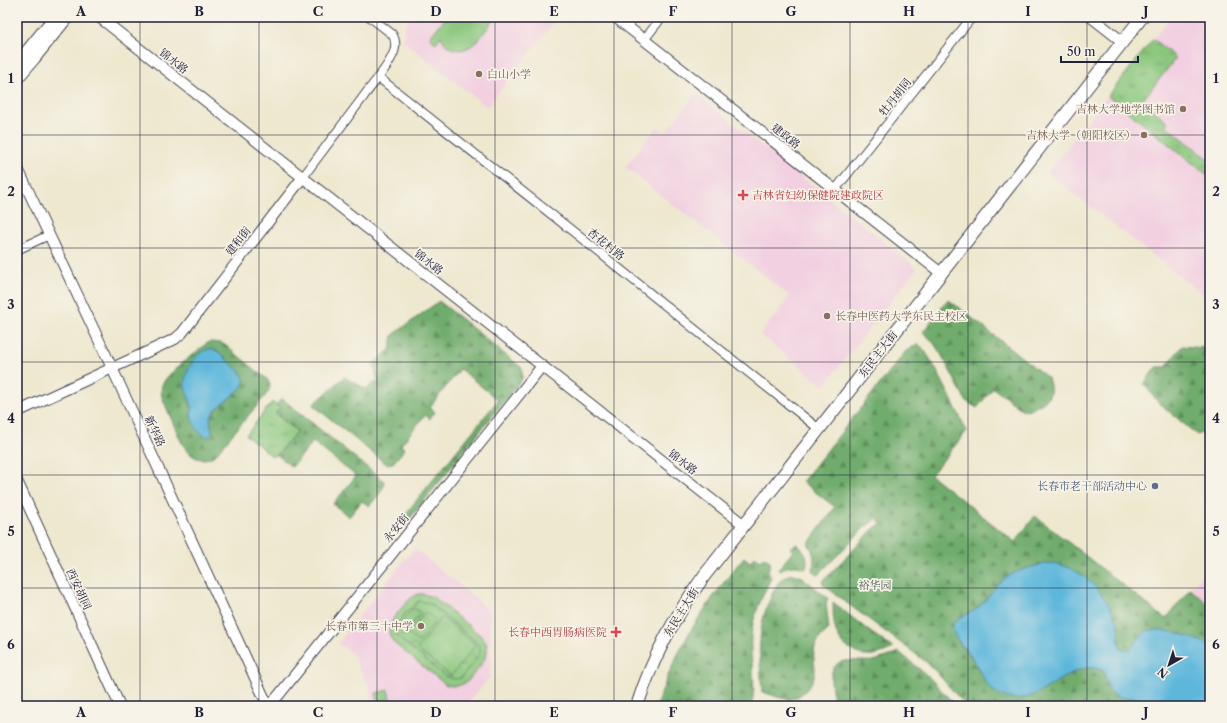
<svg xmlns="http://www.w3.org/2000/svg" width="1227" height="723" viewBox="0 0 1227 723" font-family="'Libre Caslon Text','Noto Serif SC',serif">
<defs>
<pattern id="grass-tufts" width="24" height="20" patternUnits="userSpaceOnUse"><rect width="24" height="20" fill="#8ac77d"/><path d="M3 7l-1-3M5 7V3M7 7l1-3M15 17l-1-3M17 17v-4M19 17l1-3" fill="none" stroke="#70a168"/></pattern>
<pattern id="forest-firs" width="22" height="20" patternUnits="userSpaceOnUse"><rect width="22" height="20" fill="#6fac6c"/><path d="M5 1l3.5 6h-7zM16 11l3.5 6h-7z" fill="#5b8c5a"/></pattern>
</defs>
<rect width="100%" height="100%" fill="#f7f3e8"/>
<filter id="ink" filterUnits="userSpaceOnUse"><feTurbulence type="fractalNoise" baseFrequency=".025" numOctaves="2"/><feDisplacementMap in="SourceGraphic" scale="8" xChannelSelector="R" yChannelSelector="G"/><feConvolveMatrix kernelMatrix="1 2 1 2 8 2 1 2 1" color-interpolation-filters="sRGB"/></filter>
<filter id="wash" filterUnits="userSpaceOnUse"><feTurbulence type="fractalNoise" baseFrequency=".012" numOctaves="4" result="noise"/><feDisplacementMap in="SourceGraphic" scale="16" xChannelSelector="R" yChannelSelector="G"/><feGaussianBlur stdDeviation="0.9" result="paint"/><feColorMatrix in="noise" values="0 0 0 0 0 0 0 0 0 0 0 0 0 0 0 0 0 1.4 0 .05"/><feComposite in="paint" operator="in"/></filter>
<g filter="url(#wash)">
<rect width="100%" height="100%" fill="#eee8cf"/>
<path fill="#f2cfe1" d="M411,17H558L487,107L403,41L404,27Z
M1170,17H1210V300L1047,173Z
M696,94L917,268L824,386L760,335L790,296L625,167L657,127L665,133Z
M414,548L490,610V677L465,706H372L369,688L352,654L338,643Z
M1210,564V605L1190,589Z"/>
<path fill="url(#grass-tufts)" stroke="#56745c" d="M1153,39L1176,58L1142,101L1168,122L1165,125L1210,160V177L1108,96Z
M272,402L280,408L276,414L297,431L277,455L275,454L273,457L246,435Z
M420,601L426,602L429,603L475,641C480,645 481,649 479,655L461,678L455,679L446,677L400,639C397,636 395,632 396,628C398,620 413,604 420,601Z"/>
<path fill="url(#forest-firs)" stroke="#486754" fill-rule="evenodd" d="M948,299L1048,378C1056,401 1042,404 1024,411L993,388L977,408L966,401L941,354L933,342L923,332Z
M439,301L522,368V379L408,521L403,517L498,400L460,369L430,407L435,412L430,419L425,415L401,445L405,449L393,463L386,464L313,405L344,377L366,389L378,380L373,364L390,350L393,335Z
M211,342L221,343L225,345L267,379C272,385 270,389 266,395L215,455C191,470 180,440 173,423C169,415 166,406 162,397C161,393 161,389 162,385C167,373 197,352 207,343ZM244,383L240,389L214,411L210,419L212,432L199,431L191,417L192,408L187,392Z
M918,344C929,349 959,416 967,431L931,475L1015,542L1035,516L1166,619L1190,589L1210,605V645H1135L1130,650H1125L1121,648L1119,639L1049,563C1035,566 1018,569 1005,579C996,585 992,595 984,602C976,611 965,616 955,621C955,626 954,632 956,636C960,647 970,654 976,664C981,674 986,684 995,691C998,694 1002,695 1006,696C1043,707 1072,655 1103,671C1105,675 1106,679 1108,683C1109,685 1123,696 1125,697C1134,700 1143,695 1148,706H968C952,693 941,675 925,661L840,598L823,584V581L872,530L881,523L877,518L864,528L818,575L813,571C814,560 815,552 808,544L835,507L802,482L906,351Z
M1182,346L1204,348L1210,352V428L1197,435L1158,402L1144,384L1156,367H1166Z
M281,399L285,401L384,481C385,490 375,499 369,506L362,501L349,517L333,504L356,476L313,442L292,467L277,455L297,431L275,414L280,408L276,405Z
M797,544C805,551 809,556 806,568C795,565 788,565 779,571L778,570L793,551L790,548Z
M755,556L761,561L764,557L771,562L768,571L771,578C762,597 753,615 751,636C749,658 758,686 751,706H657C676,646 705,605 744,557L750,562Z
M793,574L802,577L828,598L826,603L829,629C819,637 812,647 814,660C814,663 815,666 815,669C816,683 800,701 786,699C778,698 770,694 762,692C760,656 755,629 772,595C777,584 780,576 793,574Z
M833,602L869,631L893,648C877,656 862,660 847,647C844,645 841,642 839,638C833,628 833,614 833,602Z
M899,652L930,678L956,706H834C834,695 829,683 832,672C837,654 860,663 873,661C882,659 891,655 899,652Z"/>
<path fill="#8ac77d" stroke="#56745c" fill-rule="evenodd" d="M446,17H495C486,30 472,55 454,49C447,47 443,42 441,36L436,43L429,38Z
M418,594H423L433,597L480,635C497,652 479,667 468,681C461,686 455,687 446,685L395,644C384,631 390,622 399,611C405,604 409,598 418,594ZM420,601L426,602L429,603L475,641C480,645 481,649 479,655L461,678L455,679L446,677L400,639C397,636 395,632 396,628C398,620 413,604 420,601Z
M413,608L421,613L408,629L401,623Z
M425,612L436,620L419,642L408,634Z
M442,617L476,645L451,676L417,649Z
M388,690L392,706H379L376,693Z"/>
<path fill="#5db7db" stroke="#406c8b" d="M211,349L217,351L240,372L244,378V383L240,389L214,411L210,419L212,433C204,445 194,424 191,417C194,404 188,398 185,387C183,377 193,356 202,352C204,350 208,350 211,349Z
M1049,563C1079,565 1102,589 1114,615C1116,619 1118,623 1119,627C1120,636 1115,653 1130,650C1135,644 1140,635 1147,631C1159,626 1198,639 1210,645V706H1148C1141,692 1123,702 1113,694C1107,689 1107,678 1103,671C1068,653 1035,721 994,691C983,683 980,669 972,658C967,650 951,636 953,625C955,619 970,613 975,610C988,601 994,585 1007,577C1020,569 1035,566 1049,563Z"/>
</g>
<g filter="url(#ink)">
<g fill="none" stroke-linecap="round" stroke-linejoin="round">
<g stroke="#414051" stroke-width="10">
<path id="minor" d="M644,40L662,17
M378,77L580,237L819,429
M303,177C323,150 344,123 364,96C374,82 388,68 394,52C396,46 396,40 392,34L370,17
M835,190L972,17
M17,250L49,235"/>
</g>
<g stroke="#414051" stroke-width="12">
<path id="tertiary" d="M99,17L744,525
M615,17L941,273
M1091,17L1123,42
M17,167L112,368L268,706
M17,412L175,339L182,333L303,177
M17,481L120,706
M270,706L542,366"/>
</g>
<g stroke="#414051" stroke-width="14">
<path id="secondary" d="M17,64L55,17
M17,78L34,58L67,17
M637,706C653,656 674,618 704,576L1142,17"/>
</g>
<use href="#minor" stroke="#fff" stroke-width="8"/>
<use href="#tertiary" stroke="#fff" stroke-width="10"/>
<use href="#secondary" stroke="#fff" stroke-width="12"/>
</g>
</g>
<path fill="none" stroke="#22223b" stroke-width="1" stroke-opacity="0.55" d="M140,17V706M259,17V706M377,17V706M495,17V706M614,17V706M732,17V706M850,17V706M968,17V706M1087,17V706M17,135H1210M17,248H1210M17,362H1210M17,475H1210M17,588H1210"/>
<g fill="#8d6e63" stroke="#f7f3e8" stroke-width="1.5">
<circle cx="479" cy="74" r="4"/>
<circle cx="1183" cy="109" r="4"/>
<circle cx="1144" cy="135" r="4"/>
<circle cx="827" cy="316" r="4"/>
<circle cx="421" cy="626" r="4"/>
</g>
<g fill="#e0444e" stroke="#f7f3e8" stroke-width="1.5">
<path d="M741 189h4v4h4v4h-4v4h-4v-4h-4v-4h4z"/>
<path d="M614 626h4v4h4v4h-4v4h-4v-4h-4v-4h4z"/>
</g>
<circle fill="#5c6f8a" stroke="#f7f3e8" stroke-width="1.5" cx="1155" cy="486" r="4"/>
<g text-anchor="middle" stroke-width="3.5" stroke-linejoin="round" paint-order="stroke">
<g font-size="11" fill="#22223b" stroke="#f7f3e8">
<text transform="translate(174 61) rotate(38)" y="4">锦水路</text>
<text transform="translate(895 97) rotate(-52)" y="4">牡丹胡同</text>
<text transform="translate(786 136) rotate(38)" y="4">建政路</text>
<text transform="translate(238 241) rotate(-52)" y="4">建和街</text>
<text transform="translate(606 244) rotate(39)" y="4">杏花村路</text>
<text transform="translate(429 262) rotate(38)" y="4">锦水路</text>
<text transform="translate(878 354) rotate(-52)" y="4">东民主大街</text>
<text transform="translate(155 431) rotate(65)" y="4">新华路</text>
<text transform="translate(683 462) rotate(38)" y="4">锦水路</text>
<text transform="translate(396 528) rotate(-51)" y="4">永安街</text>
<text transform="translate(79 589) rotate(65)" y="4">西安胡同</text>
<text transform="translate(681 612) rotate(-58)" y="4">东民主大街</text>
</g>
<g font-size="11" fill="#785e54" stroke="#f7f3e8" text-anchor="end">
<text x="487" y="78" text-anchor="start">白山小学</text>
<text x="1175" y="113">吉林大学地学图书馆</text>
<text x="1136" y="139">吉林大学（朝阳校区）</text>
<text x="835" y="320" text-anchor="start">长春中医药大学东民主校区</text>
<text x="413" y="630">长春市第三十中学</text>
</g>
<g font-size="11" fill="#be3a42" stroke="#f7f3e8" text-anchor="start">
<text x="752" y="199">吉林省妇幼保健院建政院区</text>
<text x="607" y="636" text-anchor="end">长春中西胃肠病医院</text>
</g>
<g font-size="11" fill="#4e5e75" stroke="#f7f3e8" text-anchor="end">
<text x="1147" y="490">长春市老干部活动中心</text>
</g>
<g font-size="11" fill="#465c52" stroke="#f7f3e8">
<text x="875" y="589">裕华园</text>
</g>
</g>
<rect width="1227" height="723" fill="none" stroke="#f7f3e8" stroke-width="44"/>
<g transform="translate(1169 665) rotate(219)" stroke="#f7f3e8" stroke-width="3" paint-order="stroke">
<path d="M0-3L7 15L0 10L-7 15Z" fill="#22223b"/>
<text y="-6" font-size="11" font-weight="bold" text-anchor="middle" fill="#22223b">N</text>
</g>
<path d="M1061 56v6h77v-6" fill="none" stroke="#22223b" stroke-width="2"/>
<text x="1067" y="56" font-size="12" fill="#22223b" stroke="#f7f3e8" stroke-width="3" paint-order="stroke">50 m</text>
<rect x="22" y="22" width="1183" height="679" fill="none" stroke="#22223b" stroke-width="1.5"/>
<g font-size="13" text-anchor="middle" font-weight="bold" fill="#22223b">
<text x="81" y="16">A</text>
<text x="199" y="16">B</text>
<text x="318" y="16">C</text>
<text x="436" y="16">D</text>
<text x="554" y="16">E</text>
<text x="673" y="16">F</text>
<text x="791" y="16">G</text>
<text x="909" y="16">H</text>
<text x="1028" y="16">I</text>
<text x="1146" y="16">J</text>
<text x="11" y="83">1</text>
<text x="1216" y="83">1</text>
<text x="11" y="196">2</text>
<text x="1216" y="196">2</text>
<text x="11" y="309">3</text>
<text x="1216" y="309">3</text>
<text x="11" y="423">4</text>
<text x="1216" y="423">4</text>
<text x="11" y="536">5</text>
<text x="1216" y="536">5</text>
<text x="11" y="649">6</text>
<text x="1216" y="649">6</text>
<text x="81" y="717">A</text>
<text x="199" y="717">B</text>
<text x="318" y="717">C</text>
<text x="436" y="717">D</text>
<text x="554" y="717">E</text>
<text x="673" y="717">F</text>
<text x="791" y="717">G</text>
<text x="909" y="717">H</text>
<text x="1028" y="717">I</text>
<text x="1146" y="717">J</text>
</g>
</svg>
